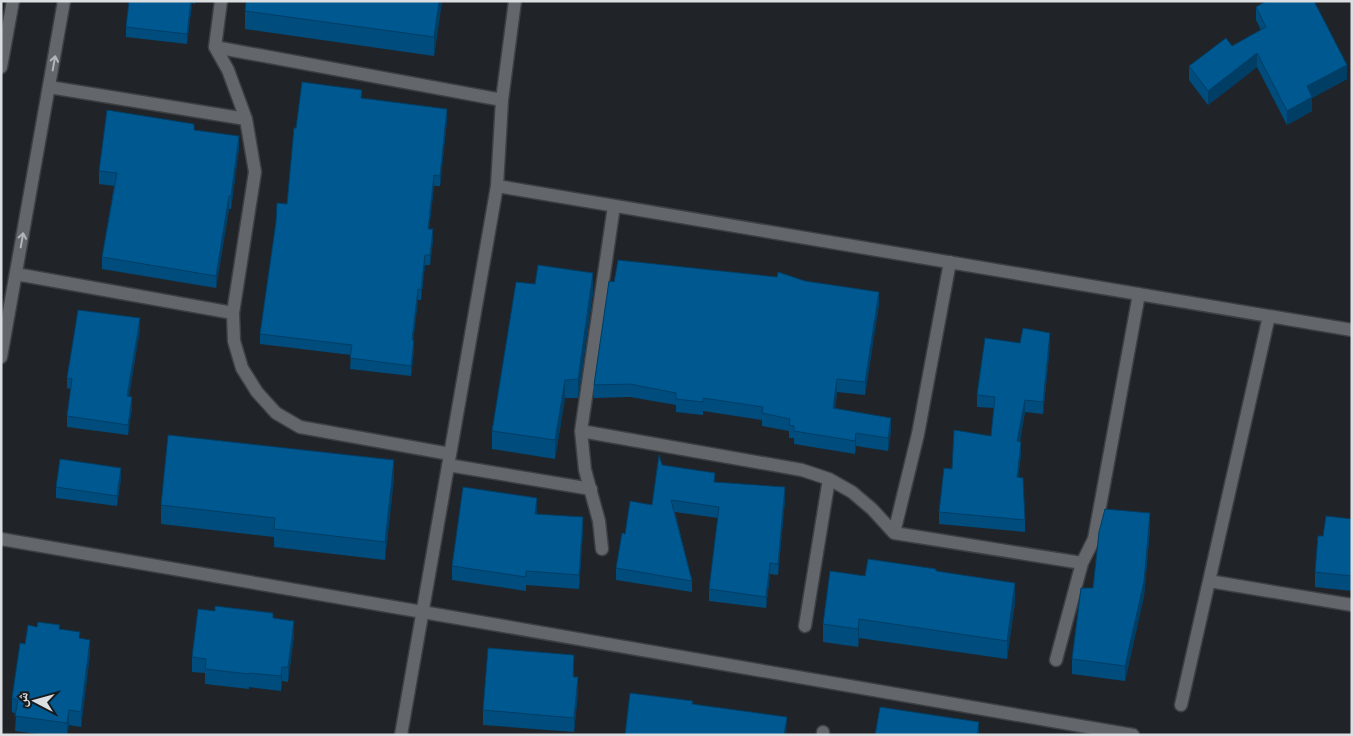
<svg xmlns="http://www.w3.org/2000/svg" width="1353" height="736" viewBox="0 0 1353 736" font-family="Raleway,'Noto Naskh Arabic',sans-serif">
<rect width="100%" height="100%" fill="#202428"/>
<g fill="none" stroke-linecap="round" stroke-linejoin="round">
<g stroke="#3c3f43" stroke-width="15">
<path id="minor" d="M221,1L215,47L228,70L246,119L255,172L233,313L234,341L242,368L257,392L276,413L300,427L450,454
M215,47L502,100
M1,67L13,1
M49,87L246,119
M497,186L1352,330
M16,274L233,313
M1,357L64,1
M581,431L802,470L829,479L852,492L872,509L894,533L1082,563
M448,465L591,489
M894,533L918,434L950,262
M1,539L1133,735
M602,549L599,521L585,470L581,431L614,206
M1209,581L1352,605
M805,626L829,479
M1056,660L1082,563L1094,539L1139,294
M1181,705L1269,316
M401,735L497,186L502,100L515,1
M823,735V732"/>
</g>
<use href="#minor" stroke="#63676c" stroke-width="12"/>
</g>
<path fill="#004c7c" d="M132,1H195V4L192,3L187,44L126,37V27Z
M442,1L434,56L245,29V11Z
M1256,7L1347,79L1312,98V111L1287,125L1257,67L1208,105L1189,80V66L1232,46L1261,30L1256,20Z
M362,99L447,119L440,186H434L429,229L433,240L430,265H425L421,300H418L413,340L414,350L411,376L350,369L351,355L260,344V334L276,222L287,204L296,128Z
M194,130L239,148L231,209H229L216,288L102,269V257L114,186L99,184V171Z
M805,281L879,304L865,395L837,392L835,409L891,431L888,451L856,446L855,454L794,444V438H789V431L762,426V420L703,411V415L676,412V405L630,397L594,398V385L614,282Z
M593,292L578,398H565L555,459L492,449V431Z
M140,329L129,396L132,407L128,435L67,427V416L71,389L67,388V378Z
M1050,345L1043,414L1025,412L1020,441L1021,454L1018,477L1025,520V532L939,524V512L952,469L991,436L994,408L977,407V395Z
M662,465L715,482L785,499L778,575L770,574L766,608L709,601V589L718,518L675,512L692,581V592L616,580V568L625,534L652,505Z
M121,478L117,506L56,498V487Z
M394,478L385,560L274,547V537L161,524V505Z
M537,512V514L583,530L579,589L526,585V591L452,580V566Z
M1352,519V591L1315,587V572L1323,536Z
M1150,528L1144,596L1125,681L1072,674V659Z
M936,571L1015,602L1007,659L859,638L858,647L823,642V624L865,576Z
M273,618L294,635L288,682L282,681L281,691L249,687V689L205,684V673L192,672V657Z
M60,629L80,638L90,654L81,727L69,725L67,735H46L15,731L16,714L12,712V698Z
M574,670V677L578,692L574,732L483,725V710Z"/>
<path fill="#003e65" d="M191,1H192V3L187,44V34Z
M439,1H442L434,56V37Z
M1257,53V67L1208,105V91Z
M1347,65V79L1312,98V111L1287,125V111L1307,86Z
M447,109V119L440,186V176Z
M239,136V148L231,209V196Z
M434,175V186L428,239V229Z
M229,196V209L216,288V276Z
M433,229V240L430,265V255Z
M425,255V265L421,300V290Z
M593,273V292L578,398V379Z
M418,289V300L412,350V340Z
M879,292V304L865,395V382Z
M140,318V329L127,406V396Z
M1050,333V345L1043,414V402Z
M414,340V350L411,376V366Z
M837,379V392L833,421V408Z
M565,380V398L555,459V440Z
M132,397V407L128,435V425Z
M1025,400V412L1017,453V441Z
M891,418V431L888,451V438Z
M856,433V446L855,454V441Z
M1021,442V454L1017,489V477Z
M394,460V478L385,560V542Z
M121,468V478L117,506V496Z
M785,487V499L778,575V564Z
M537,498V512L535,528V514Z
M1150,513V528L1144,596L1125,681V666Z
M583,517V530L579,589V575Z
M770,563V574L766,608V597Z
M1015,583V602L1007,659V641Z
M859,619V638L858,647V629Z
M294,621V635L288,682V667Z
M90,640V654L81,727V712Z
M282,667V681L281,691V676Z
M578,677V692L574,732V718Z
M69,710V725L67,735V723Z
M787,717L786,735H784Z
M979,722V735H977Z"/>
<path fill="#005890" stroke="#003e65" d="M129,1H191L187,34L126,27Z
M246,1H439L434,37L245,11Z
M1266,1H1314L1347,65L1307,86L1312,97L1287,111L1257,53L1208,91L1189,66L1226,38L1232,46L1266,27L1256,7Z
M302,82L362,90L361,98L447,109L440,176L434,175L428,229H433L430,255H425L421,290L418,289L412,340H414L411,366L350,358L352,345L260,334L276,222L277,203L287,204L294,128H296Z
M107,110L194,124V130L239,136L231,196H229L216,276L102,257L117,173L99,171Z
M618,260L777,277L778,272L805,281L879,292L865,382L837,379L833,408L891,418L888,438L856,433L855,441L794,431V426L789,425L790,419L762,413L763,407L703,398V402L676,399V393L630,384L594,385L609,281L614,282Z
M538,265L593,273L578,379L565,380L555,440L492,431L516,282L535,284Z
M78,310L140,318L127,396L132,397L128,425L67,416L72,379L67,378Z
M1023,328L1050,333L1043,402L1025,400L1017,441L1021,442L1017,477L1023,478L1025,520L939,512L944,468L952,469L954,430L991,436L995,397L977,395L985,338L1020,343Z
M168,435L394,460L385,542L274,529L275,518L161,505Z
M659,455L662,465L715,473L714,482L785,487L778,564L770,563L766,597L709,589L719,507L671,500L692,581L616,568L622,533L625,534L630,501L652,505Z
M60,459L121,468L117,496L56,487Z
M463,487L537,498L535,514L583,517L579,575L526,571V577L452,566Z
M1105,509L1150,513L1144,581L1125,666L1072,659L1081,588H1093L1099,532Z
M1326,516L1352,519V576L1315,572L1318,536H1323Z
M868,559L936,569V571L1015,583L1007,641L859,619L858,629L823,624L830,571L865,576Z
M215,606L273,613V618L294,621L288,667H282L281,676L249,673V674L205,669L206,659L192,657L198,609L215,611Z
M38,622L60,625L59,629L80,632L79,638L90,640L81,712L69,710L67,723L15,716L18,700L12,698L20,643L25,644L28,625L37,627Z
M488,648L574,655L573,677H578L574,718L483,710Z
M630,693L693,701L692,704L787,717L784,735H625Z
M880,707L979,722L977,735H875Z"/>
<defs><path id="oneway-shaft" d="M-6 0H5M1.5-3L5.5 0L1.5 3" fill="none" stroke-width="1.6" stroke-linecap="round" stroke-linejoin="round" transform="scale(1.25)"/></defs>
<g stroke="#b2b5b9">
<use href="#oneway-shaft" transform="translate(54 63) rotate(-80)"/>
<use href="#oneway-shaft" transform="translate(22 240) rotate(-80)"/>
</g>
<rect width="1353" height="736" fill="none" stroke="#dcdfe2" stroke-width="5"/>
<g transform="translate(35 701) rotate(276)" stroke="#171b1e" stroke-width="4" paint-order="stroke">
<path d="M0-4L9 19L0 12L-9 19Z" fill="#dcdfe2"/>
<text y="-8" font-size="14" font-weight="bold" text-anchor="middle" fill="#dcdfe2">ش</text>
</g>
</svg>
